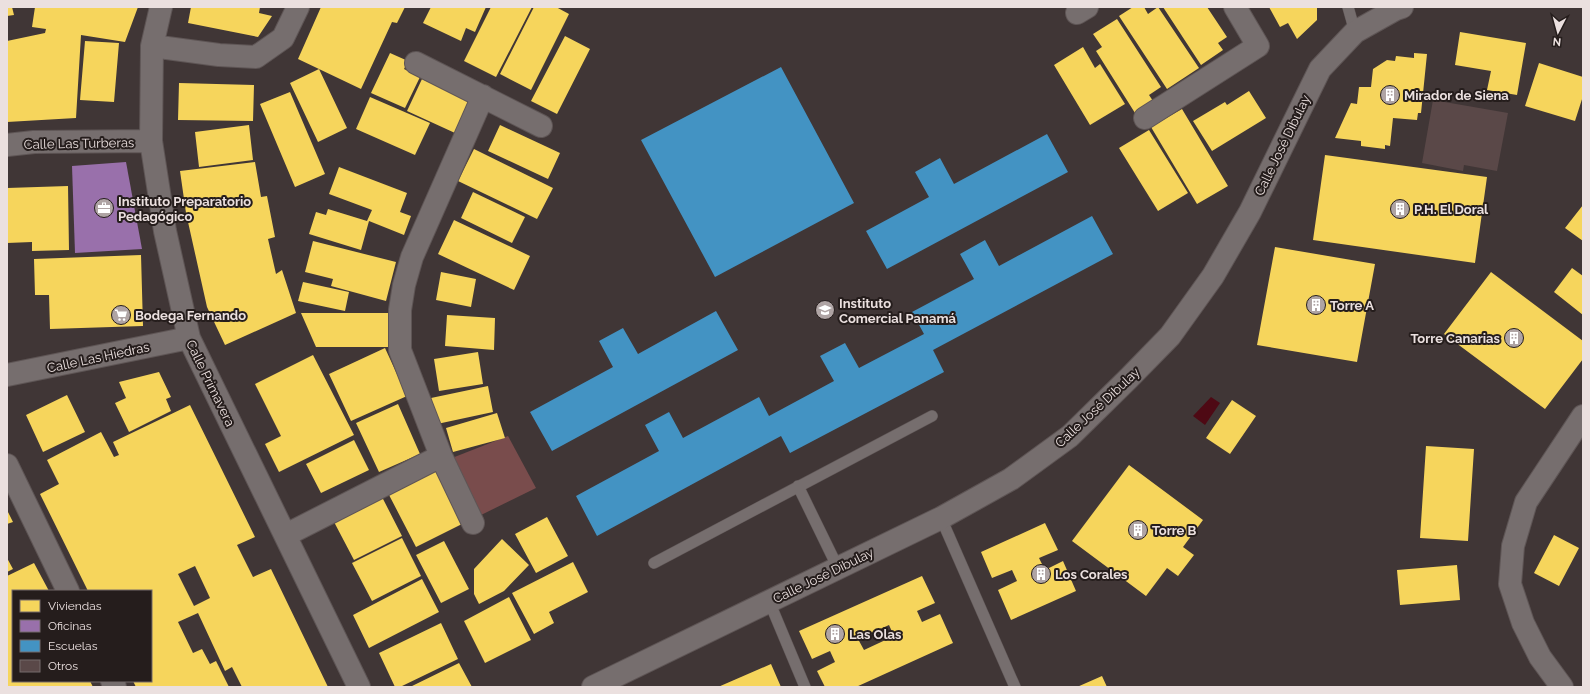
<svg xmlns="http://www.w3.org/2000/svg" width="1590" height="694" viewBox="0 0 1590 694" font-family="Raleway,sans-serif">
<rect width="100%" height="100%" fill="#403636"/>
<path fill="#794c4c" d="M508,436L536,488L479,516L452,458Z"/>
<path fill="#4e0914" d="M1211,397L1220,403L1205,425L1193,416Z"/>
<path fill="#f6d55c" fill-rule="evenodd" d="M7,7H12L14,15L7,16Z
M35,7H138L125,42L81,35L76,118L7,122V41L45,33L46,29L32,27Z
M191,7H260L259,13L272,16L258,37L188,23Z
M321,7H405L397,23L392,22L361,89L298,59Z
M431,7H486L475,32L466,28L461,41L423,23Z
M491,7H532L496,77L464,61Z
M534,7H556L569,14L531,90L500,74Z
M1133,7H1144L1148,14L1158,7L1199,68L1167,89L1119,16Z
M1163,7H1207L1227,37L1218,43L1223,50L1201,65Z
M1269,7H1317V20L1297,39L1288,23L1280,27Z
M1117,19L1161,87L1149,95L1153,101L1135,113L1096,51L1102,47L1093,34Z
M1460,32L1526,43L1517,95L1487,90L1491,71L1455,65Z
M565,36L590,49L557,114L531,101Z
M85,41L119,43L114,102L80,100Z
M1083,47L1095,68L1100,64L1125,104L1090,125L1054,65Z
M390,53L408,61L404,69L420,77L405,108L371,93Z
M1414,53L1427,54L1421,113H1418L1417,120L1393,118L1390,146L1385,145V149L1361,146V141L1335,138L1351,103L1357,104L1359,87H1371L1373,69L1387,60L1395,61L1396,56L1414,58Z
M1539,63L1583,77V96L1575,121L1525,106Z
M319,69L347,128L318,142L290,83Z
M422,79L470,101L455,133L407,111Z
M179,83L254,85L253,121L178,120Z
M1249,91L1266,118L1212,151L1193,121L1225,102L1227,105Z
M290,92L325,174L295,187L260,104Z
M370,97L430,123L415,155L356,129Z
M1182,109L1228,186L1197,204L1151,127Z
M249,125L253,160L199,167L195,132Z
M500,125L560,153L548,179L488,151Z
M1149,130L1188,193L1158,211L1119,148Z
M474,149L553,188L537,219L458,181Z
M1325,155L1487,177L1475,263L1313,240Z
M255,162L261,197L267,196L275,237L268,239L276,274L282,270L296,313L225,345L207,307L186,213L180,171Z
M339,167L407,193L400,212L411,216L404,235L369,221L361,250L309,234L316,212L326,215L328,209L367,221L372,210L329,194Z
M68,186L69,250L32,251V242L7,243V188Z
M473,192L525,217L512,243L461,218Z
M1583,205V241L1565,228Z
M454,220L530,256L514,290L438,254Z
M313,241L396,262L386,301L331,286L333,279L305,272Z
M1275,247L1375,264L1357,362L1257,345Z
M141,255L143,326L50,329L49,295H35L34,259Z
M1572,268L1583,276V315L1554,292Z
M441,272L476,279L471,307L436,300Z
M1491,272L1583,341V359L1545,409L1444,334Z
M303,282L349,292L345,311L298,301Z
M301,313H390V347H316Z
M447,315L495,318L494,350L445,346Z
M385,348L407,396L351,421L329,374Z
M478,352L483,384L439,391L434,359Z
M313,355L354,435L279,472L265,444L281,436L255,384Z
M159,372L171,397L166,399L171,411L129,432L115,403L126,398L119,382Z
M488,386L493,412L437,424L431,398Z
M67,395L85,432L43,452L26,415Z
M1232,400L1256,416L1230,454L1206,438Z
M398,404L420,454L379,472L356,423Z
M190,405L255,537L237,545L253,577L271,569L328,687H242L232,667L225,671L198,613L178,622L193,653L202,649L210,664L216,661L229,687H136L133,681H151V591H88L40,494L59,484L47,460L101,432L114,457L119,455L113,442ZM195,566L210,598L194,606L178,574Z
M497,413L505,438L453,452L446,428Z
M354,440L369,470L321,493L306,464Z
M1426,446L1474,449L1468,541L1420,538Z
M1129,465L1203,520L1183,547L1194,555L1178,576L1167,568L1146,596L1072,541Z
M438,468L466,522L416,547L388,493Z
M381,495L402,536L354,560L333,520Z
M7,510L13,522L7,524Z
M547,517L568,556L536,573L515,534Z
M1045,523L1058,550L1039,558L1045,570L1063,561L1076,591L1011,620L998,590L1017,581L1012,570L992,578L981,552Z
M1554,535L1579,548L1559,586L1534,573Z
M402,538L421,576L372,601L352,563Z
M502,539L529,565L504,591L479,604L474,594V569Z
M444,541L469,589L441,603L416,555Z
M7,558L13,569L7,572Z
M573,562L588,592L549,612L554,623L534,634L512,593Z
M34,563L49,591H13V681H90L93,687H7V576Z
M1457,565L1460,600L1400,605L1397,570Z
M922,576L935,603L917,611L922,622L940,614L953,643L856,687H825L817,671L835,662L830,651L812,659L799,631ZM889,625L894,636L864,650L858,639Z
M422,579L439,612L369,648L353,615Z
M509,597L531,640L485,663L464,621Z
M441,623L458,659L400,687H395L379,653Z
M459,663L472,687H410Z
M771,664L781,687H718Z
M1102,676L1107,687H1077Z"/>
<path fill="#9970ab" d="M126,162L142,249L75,253L72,166Z"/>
<path fill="#4393c3" d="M781,67L854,203L715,277L641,140Z
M1047,134L1068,172L887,269L866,231L929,197L915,172L940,158L954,184Z
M1092,216L1113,254L933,350L944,372L790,453L781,436L597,536L576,496L659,451L645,425L669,412L683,438L759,397L769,416L834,381L820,356L845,343L859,368L924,334L912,312L974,279L960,254L985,240L999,266Z
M716,311L738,350L552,451L530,412L613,367L599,341L623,328L638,354Z"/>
<path fill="#5a4848" d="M1433,100L1508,113L1497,171L1464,165L1463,171L1422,163Z"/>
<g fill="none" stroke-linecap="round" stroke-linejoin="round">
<g stroke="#5e5555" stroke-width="12">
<path id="service" d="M1348,7L1355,32
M798,486L838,568
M941,518L1015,687
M654,563L932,416
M769,601L805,687"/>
</g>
<g stroke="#5e5555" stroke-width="24">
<path id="minor" d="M161,7L152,46L151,141L165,231L189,338L359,687
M1077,13L1087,7
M152,46L219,55L256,57L283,38L298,7
M416,63L541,126
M1145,118L1258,46L1235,7
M7,145L34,142L151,141
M7,375L189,338
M441,456L400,350V310L404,285L412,257L483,96
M7,465L68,591
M286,535L441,456L473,523
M112,681L115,687
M593,687L941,518L1011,479L1070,436L1129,378L1170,336L1213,276L1250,212L1320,69L1355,32L1396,9L1402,7
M1562,687L1540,657L1523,623L1510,584L1513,546L1526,502L1583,416"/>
</g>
<use href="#service" stroke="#766e6e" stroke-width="11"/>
<use href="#minor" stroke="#766e6e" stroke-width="22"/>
</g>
<defs>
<g id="building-disc" transform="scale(1)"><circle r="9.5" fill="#afa4a4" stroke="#251d1c"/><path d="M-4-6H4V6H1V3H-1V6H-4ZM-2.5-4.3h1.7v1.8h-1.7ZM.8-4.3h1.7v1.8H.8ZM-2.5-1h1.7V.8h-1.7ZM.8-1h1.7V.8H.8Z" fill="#fff"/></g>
<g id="office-disc" transform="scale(1)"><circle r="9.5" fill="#afa4a4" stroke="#251d1c"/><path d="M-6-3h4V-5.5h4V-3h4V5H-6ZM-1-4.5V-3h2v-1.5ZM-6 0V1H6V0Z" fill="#fff"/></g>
<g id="school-disc" transform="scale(1)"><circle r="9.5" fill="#afa4a4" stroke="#251d1c"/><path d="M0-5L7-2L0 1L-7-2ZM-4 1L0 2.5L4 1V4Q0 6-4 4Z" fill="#fff"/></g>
<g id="supermarket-disc" transform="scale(1)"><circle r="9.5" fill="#afa4a4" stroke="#251d1c"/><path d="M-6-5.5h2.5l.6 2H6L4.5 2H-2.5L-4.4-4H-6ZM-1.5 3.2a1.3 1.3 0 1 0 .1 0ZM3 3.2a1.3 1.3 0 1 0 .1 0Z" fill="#fff"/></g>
</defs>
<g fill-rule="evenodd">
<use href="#building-disc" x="1390" y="95"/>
<use href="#office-disc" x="104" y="208"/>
<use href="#building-disc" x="1400" y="209"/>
<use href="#building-disc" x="1316" y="305"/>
<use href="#school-disc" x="825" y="310"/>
<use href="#supermarket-disc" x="121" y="315"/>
<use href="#building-disc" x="1514" y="338"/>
<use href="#building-disc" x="1138" y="530"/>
<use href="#building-disc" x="1041" y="574"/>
<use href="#building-disc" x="835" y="634"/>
</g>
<g text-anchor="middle" stroke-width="4" stroke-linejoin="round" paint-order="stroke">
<g font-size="13" font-weight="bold" fill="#ebe0df" stroke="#251d1c" text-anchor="start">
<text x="1404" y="100">Mirador de Siena</text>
<text x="118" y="206">Instituto Preparatorio<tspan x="118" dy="15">Pedagógico</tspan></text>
<text x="1414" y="214">P.H. El Doral</text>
<text x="839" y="308">Instituto<tspan x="839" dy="15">Comercial Panamá</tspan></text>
<text x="1330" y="310">Torre A</text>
<text x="135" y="320">Bodega Fernando</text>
<text x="1500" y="343" text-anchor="end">Torre Canarias</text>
<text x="1152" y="535">Torre B</text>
<text x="1055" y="579">Los Corales</text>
<text x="849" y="639">Las Olas</text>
</g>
<g font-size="13" fill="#ebe0df" stroke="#251d1c">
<text transform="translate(79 143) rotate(-1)" y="5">Calle Las Turberas</text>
<text transform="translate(1282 145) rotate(-64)" y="5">Calle José Dibulay</text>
<text transform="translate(98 357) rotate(-12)" y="5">Calle Las Hiedras</text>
<text transform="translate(211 383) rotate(64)" y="5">Calle Primavera</text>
<text transform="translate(1097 407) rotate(-43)" y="5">Calle José Dibulay</text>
<text transform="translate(823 575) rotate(-26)" y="5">Calle José Dibulay</text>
</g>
</g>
<rect width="1590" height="694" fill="none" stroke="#ebe0df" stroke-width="16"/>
<rect x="12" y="590" width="140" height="92" fill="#251d1c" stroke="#746b6a"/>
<rect x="20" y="600" width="20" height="12" fill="#f6d55c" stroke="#746b6a"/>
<text x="48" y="610" font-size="12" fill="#ebe0df">Viviendas</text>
<rect x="20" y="620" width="20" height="12" fill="#9970ab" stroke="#746b6a"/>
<text x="48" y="630" font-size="12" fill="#ebe0df">Oficinas</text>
<rect x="20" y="640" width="20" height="12" fill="#4393c3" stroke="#746b6a"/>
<text x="48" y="650" font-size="12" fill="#ebe0df">Escuelas</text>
<rect x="20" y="660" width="20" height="12" fill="#5a4848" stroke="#746b6a"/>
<text x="48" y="670" font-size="12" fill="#ebe0df">Otros</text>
<g transform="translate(1558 32) rotate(186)" stroke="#251d1c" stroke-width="3" paint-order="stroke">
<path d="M0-3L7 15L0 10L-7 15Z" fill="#ebe0df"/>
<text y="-6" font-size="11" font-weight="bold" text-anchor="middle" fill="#ebe0df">N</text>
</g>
</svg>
